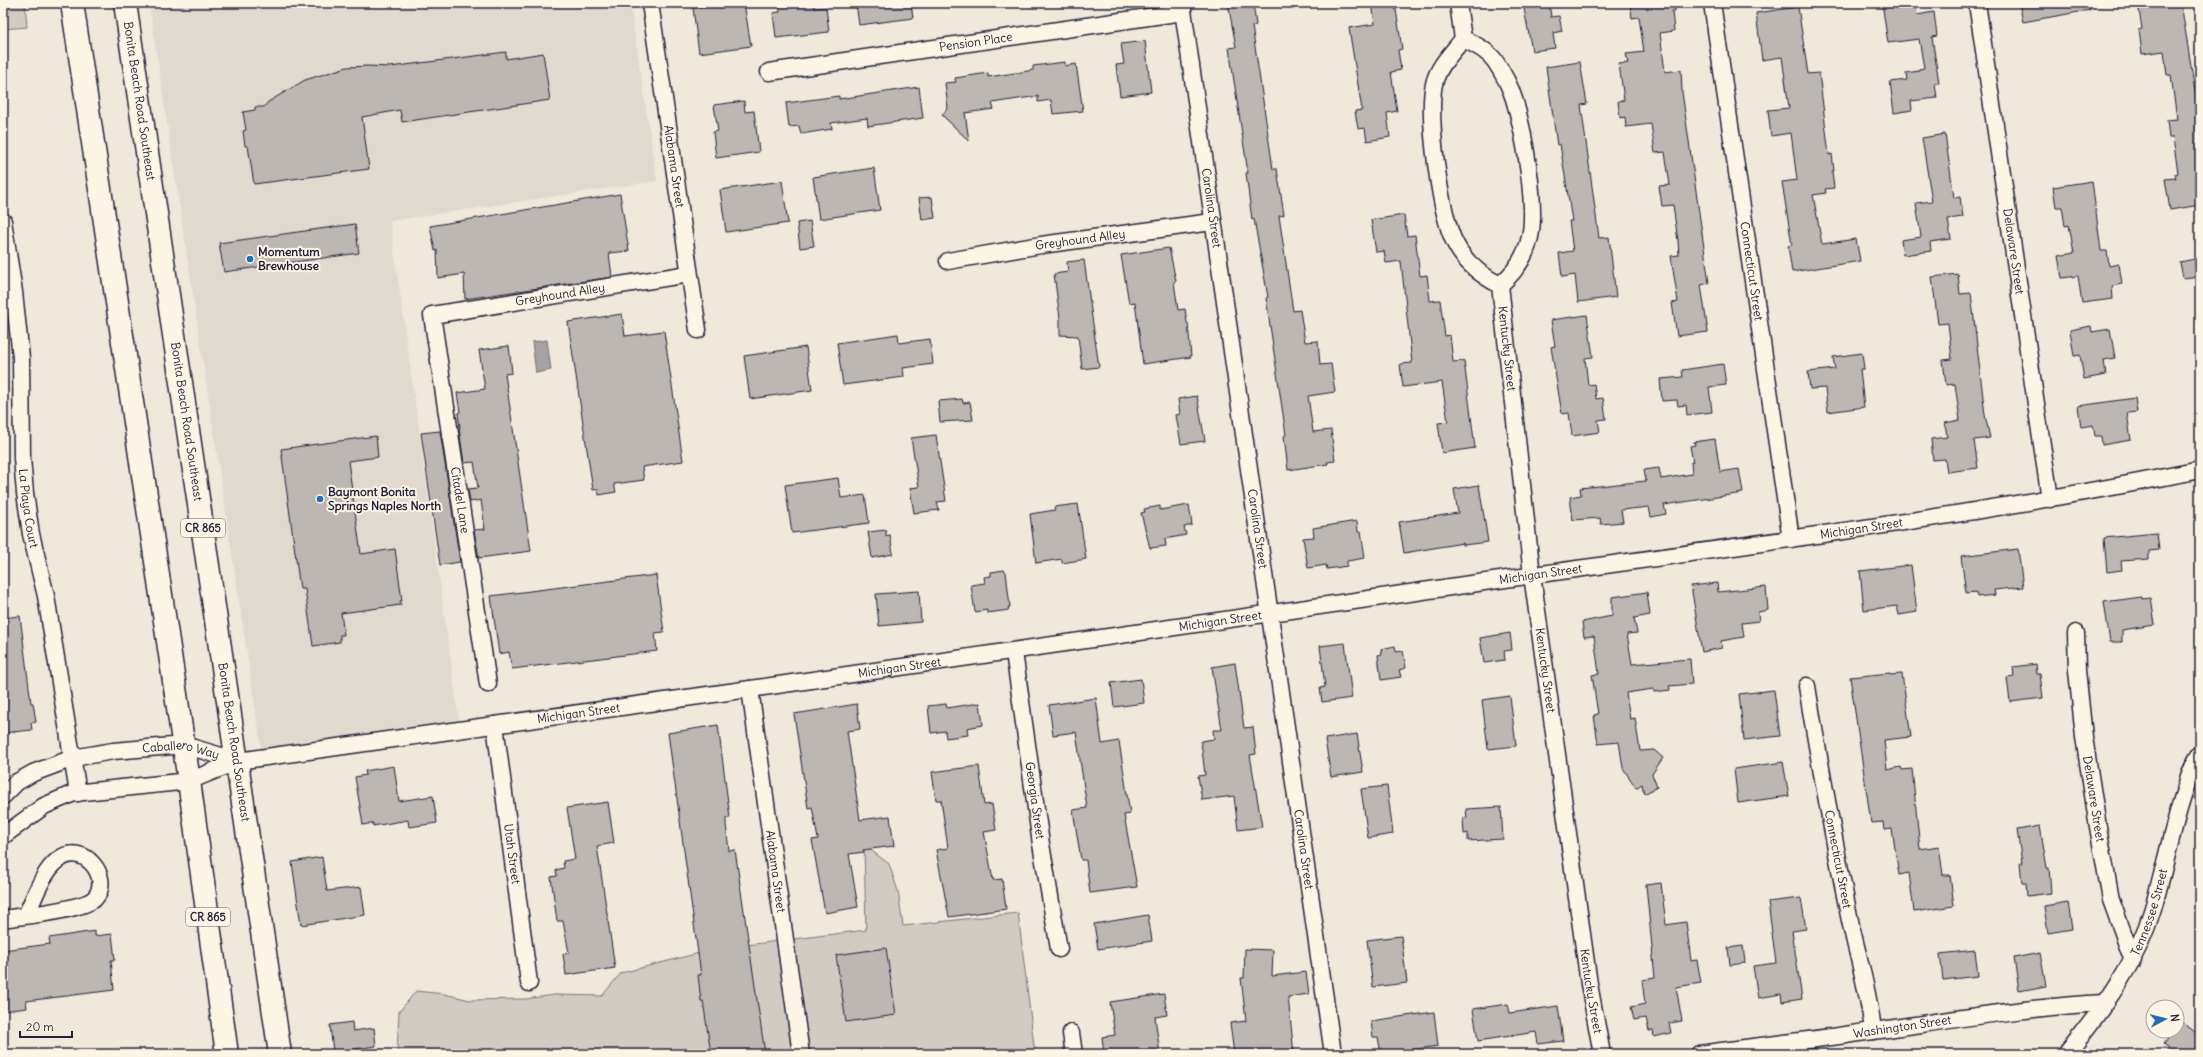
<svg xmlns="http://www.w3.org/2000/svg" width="2203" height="1057" viewBox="0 0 2203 1057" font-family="Delius,sans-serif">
<rect width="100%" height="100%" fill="#efe8db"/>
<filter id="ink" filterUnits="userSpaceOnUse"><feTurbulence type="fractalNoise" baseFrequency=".025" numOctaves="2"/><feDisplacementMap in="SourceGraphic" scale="8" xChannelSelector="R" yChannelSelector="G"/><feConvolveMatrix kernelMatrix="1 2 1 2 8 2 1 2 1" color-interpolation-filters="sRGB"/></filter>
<g filter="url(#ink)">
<path fill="#e0d9cf" d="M149,3H630L657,181L390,221L461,736L264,766Z"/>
<path fill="#d1cbc3" stroke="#7a767f" d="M3,3H25L27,27L3,29Z
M864,845L889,864L898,891L903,926L1018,913L1035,1054H397L399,1012L416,991L444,994L470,1000L526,999L554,995L602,996L621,973L715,949L866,930Z"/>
<path fill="#a6a2a2" stroke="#716f79" d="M547,340L551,370L536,373L532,342Z"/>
<path fill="#bcb7b3" stroke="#22223b" d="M729,3H744L751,46L699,53L693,8Z
M795,3H814V8L826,7L829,32L776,38L773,13L780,12L779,5Z
M856,3H911L913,18L859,25Z
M1228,3H1253L1256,25L1252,26L1273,169H1277L1284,215L1279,216L1293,311L1300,310L1305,342L1318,341L1320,365L1331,364L1335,392L1308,396L1313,432L1331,430L1335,461L1327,462L1328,464L1288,470L1284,436L1286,435L1266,298L1268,297L1254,219L1252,220L1246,173H1248L1229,48L1236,47Z
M1372,3H1395L1402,49L1398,50L1401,70L1391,72L1397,111L1387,113L1390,137L1367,141L1365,128L1358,129L1355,111L1362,110L1349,28L1375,24Z
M1523,3H1549L1551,17L1559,16L1562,31L1553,33L1555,48L1532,51Z
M1630,3H1675V11H1672L1674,31L1660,33L1665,72L1681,70L1682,92L1709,283L1701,285L1708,332L1677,336L1672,303L1678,302L1671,256L1679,255L1678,241L1673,205L1662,206L1659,186L1670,185L1665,152L1655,153L1651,124L1626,127L1625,117L1620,118L1618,101L1624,100L1619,64L1628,63L1626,54L1644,52L1639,17L1632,18Z
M1882,3H1915L1917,15L1934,12L1937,36L1932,37L1939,83H1935L1937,98L1911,101L1912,110L1894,113L1890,82L1907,80L1906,73L1919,71V69L1924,68L1919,39L1888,43Z
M2019,3H2089L2090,10L2023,22Z
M2138,3H2181L2200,123V205L2170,210L2165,179L2176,178L2175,174L2178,173L2173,138H2169L2167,120L2177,119L2171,75H2167L2164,51L2142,54L2139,30L2142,29Z
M1798,7L1808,74L1819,73L1829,155L1832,154L1834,171H1832L1834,188L1825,189L1826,193L1813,195L1822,244L1856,239L1860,261L1792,272L1788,246L1792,245L1782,182L1797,180L1791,133L1771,136L1768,110L1789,108L1782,57L1762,60L1756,13Z
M1145,41L1151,92L1120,96L1116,65L1124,64L1121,44Z
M506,52V59L543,53L550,100L402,122L400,110L362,117L369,169L254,184L248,146H245L243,131L246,130L243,112L255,110V107H264L268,102L305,80L347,67L368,66L390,67Z
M1065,62V66L1076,64L1083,111L1053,114L1051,100L1038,102V96L992,103L994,109L965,113L969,141L942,115L948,108L945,83L956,82L955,78L988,73V77L1022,72L1033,70V66Z
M1580,62L1587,104L1581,105L1599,238L1609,237L1616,297L1578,302L1575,275L1562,277L1559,253L1573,251L1569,221H1572L1560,144L1557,145L1546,67Z
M919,87L923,118L868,126L867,118L831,123L832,129L801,134L799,126L789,127L786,103L839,96V99Z
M744,101L745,112L754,111L759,152L716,158L713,132L718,131L714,105Z
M1945,134L1954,198L1960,197L1963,217L1948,219L1951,239L1930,242L1931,251L1903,255L1901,240L1921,237L1916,203L1932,201L1922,138Z
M874,168L880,210L819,219L813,177Z
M782,181L788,223L726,232L720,190Z
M2092,181L2101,251H2107L2109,266L2119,264L2122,284L2112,286L2113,299L2082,303L2078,276L2062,278L2058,256L2074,253L2069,225L2065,226L2062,207H2056L2053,187Z
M620,194L629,251L609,253L612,277L465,299L464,274L438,278L437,250L435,251L430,226Z
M932,197L935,218L922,220L919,198Z
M1404,215L1407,236L1415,235L1420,276L1427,275L1430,301L1440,300L1445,336L1450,335L1453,362L1464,361L1475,448L1442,453L1438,423L1448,422L1442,382L1403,387L1400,364L1412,363L1401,261L1386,263L1384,251L1376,252L1371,220Z
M810,221L814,246L800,248L797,223Z
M355,224L359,253L224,272L219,243Z
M1169,248L1176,281L1174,282L1178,310L1185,309L1187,323H1188L1191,357L1143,364L1135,302L1129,303L1121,255Z
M2200,258V276L2183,278L2180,262Z
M1084,260L1099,367L1082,369L1078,336L1060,335V318L1054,274L1068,272L1067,262Z
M1958,274L1960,294L1971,293L1985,415L1990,438L1974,440L1978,468L1947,472L1945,459L1933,460L1931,439L1947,437L1945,423L1960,420L1955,384L1946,385L1943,360L1952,359L1948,323L1938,324L1932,277Z
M622,314L625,336L664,331L683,461L642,467L644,480L614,484L616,492L599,495L598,489L593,490L568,322Z
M1587,315L1593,357L1585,358L1588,385L1594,384L1596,399L1603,398L1606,419L1598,420L1600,432L1572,436L1569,413L1562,414L1551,347L1555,346L1551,320Z
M2091,326L2092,332L2110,329L2115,358L2104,360L2106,375L2084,379L2080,355L2074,356L2070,330Z
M898,334L899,343L930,339L933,364L903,368L904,377L843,385L837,343Z
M509,346L512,373L505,374L531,551L479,558L474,530L485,529L481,500L470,502L468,489L478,488L474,462L464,463L459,428H460L458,413L460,412L457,393L485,389L479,350Z
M806,347L812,390L750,399L744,356Z
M1862,353L1864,369H1860L1864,407L1828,412L1825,388L1810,389L1808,372L1835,369L1833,357Z
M1723,364L1726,385L1709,387L1712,412L1687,415L1686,405L1678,406L1677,400L1662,401L1660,379L1683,377L1682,370Z
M1197,396L1205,441L1181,444L1176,415L1180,414L1178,399Z
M2135,398L2137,412L2127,413L2131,440L2102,445L2101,436H2095L2093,425L2081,427L2078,406Z
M962,399L963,403L970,402L973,420L940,422L938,401Z
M440,431L460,562L440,565L421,433Z
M936,435L946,501L937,502L939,510L914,513L910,488L919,487L911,438Z
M376,436L378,457L348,461L361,554L395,549L402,601H400L401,605L341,613L344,635H340V642L313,646L305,589H300L281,449Z
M1715,439L1720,472L1739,469L1743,493L1664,505L1666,514L1651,517L1649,507L1621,510L1623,522L1601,524L1600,518L1573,520L1570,497L1581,495L1580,488L1646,481L1644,470L1659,468L1661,479L1692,474L1691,462H1693L1690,446L1695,445L1694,442Z
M838,478L841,498L865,495L869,523L792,533L785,485Z
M1479,485L1488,542L1463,545V543L1404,553L1399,522L1458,513L1454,489Z
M1078,504L1086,559L1062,563V559L1036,563L1030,514L1055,510L1054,507Z
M1189,505L1192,525L1184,527L1186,535L1165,539L1166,546L1150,548L1141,513L1145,512L1144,509L1160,506V510Z
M1357,521L1358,532L1361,531L1365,558L1347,561V566L1327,569L1326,565L1308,568L1303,538L1314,537L1313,528Z
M886,530V536L890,535L893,554L872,558L868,532Z
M2157,533L2159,550L2149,551V559L2121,561L2122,570L2107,572L2104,538Z
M2018,549L2023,587L1994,590L1995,595L1977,597L1976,592L1966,593L1961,556Z
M1911,565L1917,612L1899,615L1897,606L1864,610L1860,571Z
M1004,570L1006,572L1010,607H1008L1009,610L987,613V610L975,612L971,585L985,583L984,577L991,576V572Z
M656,575L664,632L655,633L657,651L512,669L509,652L499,654L491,596Z
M1717,583L1718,592L1766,587L1768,610L1758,612L1759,621L1742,623L1744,637L1721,641L1722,648L1702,652L1691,586Z
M919,591L921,622L879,626L876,594Z
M1647,592L1650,615L1634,618L1637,633L1627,634L1632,664L1690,659L1692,684L1669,686L1670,690L1654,692L1653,689L1626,693L1630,719L1635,718L1640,751L1654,750L1663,758L1652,774L1657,787L1644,794L1642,784L1636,788L1623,768L1619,742L1598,744L1594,715L1598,714L1592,675L1599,674L1594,636L1584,637L1582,622L1612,616V597Z
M2142,597V599L2151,598L2155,625L2122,630V642H2110L2104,602Z
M20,616L31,703H33L36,722L31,723L32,730L3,733V618Z
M1510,633L1512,650L1504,651L1505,660L1484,663L1480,638Z
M1345,643L1352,698L1322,702L1320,688L1325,687L1320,646Z
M1395,646L1396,652L1403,651L1406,668L1399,670L1401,677L1381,680L1378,655L1382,654L1381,649Z
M1235,663L1244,728L1253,727L1256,754L1250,755L1262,827L1238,830L1234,796L1202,800L1198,776L1205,775L1201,741L1214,739L1213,730H1222L1212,667Z
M2036,664L2037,674H2040L2043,698L2010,702L2007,678L2014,677L2013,667Z
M1890,673V675L1902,674L1911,737L1884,740L1887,770L1901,767L1902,770L1912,769L1920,849L1939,846L1943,875H1950L1954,906L1914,912L1909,873L1899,875L1892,829L1884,830L1883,822L1871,823L1850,677Z
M1141,679L1144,703L1114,707L1111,683Z
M1774,690L1780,736L1744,740L1739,694Z
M1510,696L1516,746L1488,749L1482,700Z
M1096,698L1102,744L1119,741L1130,814L1124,815L1137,887L1090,893L1086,860H1081L1073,810L1087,808L1076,732L1053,735L1049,705Z
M980,703L983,725L967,728L968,735L946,738L945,731L931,733L928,706L946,704L947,708Z
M857,704L860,729L847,731L860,820L890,816L894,846L863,850L864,852L849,854L858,907L825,913L812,840L818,839L812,807L808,808L794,714Z
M718,725L730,818H726V824L729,851L735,850L765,1054H711L703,1001H701L698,975H701L668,733Z
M1357,734L1363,772L1331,777L1325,739Z
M1783,762L1789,796L1738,803L1734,769Z
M394,766L399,801L433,796L437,823L409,827L408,820L373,826V823L363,825L355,777L366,775L365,771Z
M979,766L984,805L992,804L996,830L984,832L993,880L1002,879L1006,909L949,917L936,850L948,848L941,800H936L932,772Z
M1387,786L1393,834L1368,838L1361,789Z
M608,802L614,843L597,846L615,968L566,975L563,954L569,953L563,921H557L551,877L557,876L556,870L564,868L563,861L575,859L567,808Z
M1501,807L1503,839L1468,841V833L1464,834L1463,818H1467L1466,809Z
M2040,826L2047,868H2049L2051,893L2027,896L2026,883H2022L2020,863H2022L2017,830Z
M322,857L327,891L361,887L365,915L301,925L292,862Z
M1661,883L1666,925L1686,922L1691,961L1697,960L1701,983L1676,987L1682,1021L1669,1023L1671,1033L1654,1037L1653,1031H1649L1646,1018L1634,1020L1631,1007L1645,1004L1642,980L1655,978L1646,885Z
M1801,898L1806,929L1792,931L1802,999L1782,1002L1781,994L1758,998L1753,966L1776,963L1768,902Z
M2068,902L2072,929L2048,933L2044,906Z
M1148,915L1152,941L1098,949L1094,924Z
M95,931V936L112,934L115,960H111L114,990L26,1001L27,1008L3,1011V950L50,944L49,938Z
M1401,936L1407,983L1373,987L1367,940Z
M1743,946L1745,963L1730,965L1728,948Z
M886,948L896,1015L846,1022L836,955Z
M1245,949L1273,950L1272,976L1306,972L1309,994L1288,997L1294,1054H1234L1230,1023L1246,1021L1241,978H1244Z
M1975,950L1978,976L1943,980L1940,954Z
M2040,953L2046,986L2019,991L2014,958Z
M1164,994L1167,1015L1155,1017L1160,1054H1104L1102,1037L1115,1035L1110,1002Z
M1508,1004L1510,1013L1558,1006L1563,1041L1538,1044L1536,1032L1478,1041L1473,1009Z
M1434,1012L1438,1046L1381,1054L1378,1037H1373L1371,1021Z
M2181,1021L2200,1036V1054H2165L2169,1048L2164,1044L2174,1031H2177V1027Z
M352,1022L353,1031L374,1028L376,1046L333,1052L330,1025Z"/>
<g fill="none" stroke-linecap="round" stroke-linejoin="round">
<g stroke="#22223b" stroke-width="19">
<g id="street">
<path id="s1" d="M650,3L698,330"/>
<path id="s2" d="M1182,3L1333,1054"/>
<path d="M1458,3L1463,39C1452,53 1438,66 1434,84C1427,116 1440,217 1456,245C1466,264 1482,276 1500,285"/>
<path id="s3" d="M1712,3L1791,539"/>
<path id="s4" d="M1977,3L2050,499"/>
<path d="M1463,39C1475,44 1487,50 1495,61C1503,73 1510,86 1514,99C1524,131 1537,205 1530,237C1526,257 1515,272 1500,285"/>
<path id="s5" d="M769,72L1183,12"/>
<path id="s6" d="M3,221L14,292L21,358L22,458L25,493L31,534L46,596L78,793"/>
<path id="s7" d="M948,261L1041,245L1212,222"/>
<path id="s8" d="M1500,285L1532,575L1589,984L1602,1054"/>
<path id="s9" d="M2076,633L2077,670L2084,737L2098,827L2111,900L2133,960"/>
<path id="s10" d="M1014,652L1041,844L1059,949"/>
<path id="s11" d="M488,684L432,315L689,274"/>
<path id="s12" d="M1807,686C1819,763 1834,839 1849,916C1857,954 1869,992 1873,1031"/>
<path id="s13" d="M750,689L801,1054"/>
<path id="s14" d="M495,725L529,983"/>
<path id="s15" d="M238,761C649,704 1061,645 1471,584C1715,549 1959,519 2200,470"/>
<path id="s16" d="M3,796L17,782L33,773L73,758L113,751L184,745L238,761L189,781L74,793L44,806L3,836"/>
<path d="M3,919C21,916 84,910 95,898C113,878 83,840 58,860C42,873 35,897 26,915"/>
<path d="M1071,1033L1074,1054"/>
<path id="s17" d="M1699,1054C1757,1046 1815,1040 1873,1031C1951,1020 2027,1007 2105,1003"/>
<path id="s18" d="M2066,1054C2102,1010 2137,964 2153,908C2164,871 2171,833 2183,796C2188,781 2191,767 2200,754"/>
</g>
</g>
<g stroke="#22223b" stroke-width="25">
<g id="primary">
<path d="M72,3L189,781L227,1054"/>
<path id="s19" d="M125,3L280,1054"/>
</g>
</g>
<use href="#street" stroke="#fcf5e5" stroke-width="16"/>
<use href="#primary" stroke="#fcf5e5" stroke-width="22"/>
</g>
</g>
<g fill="#1f6fb2" stroke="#fcf5e5" stroke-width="1.5">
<circle cx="250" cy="259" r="4"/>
<circle cx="320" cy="499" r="4"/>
</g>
<g text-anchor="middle" stroke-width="4" stroke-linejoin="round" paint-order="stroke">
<g fill="#fcf5e5" stroke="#63616e" stroke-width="1">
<rect x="181" y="519" width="44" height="18" rx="3"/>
<rect x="186" y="908" width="44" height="18" rx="3"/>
</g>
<g font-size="11" font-weight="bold" fill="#22223b">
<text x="203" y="532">CR 865</text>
<text x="208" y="921">CR 865</text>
</g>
<g font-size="12" fill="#22223b" stroke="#fcf5e5">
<text dy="4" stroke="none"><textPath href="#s5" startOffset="209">Pension Place</textPath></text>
<text dy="4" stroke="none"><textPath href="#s19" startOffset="99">Bonita Beach Road Southeast</textPath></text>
<text dy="4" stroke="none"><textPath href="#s1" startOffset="165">Alabama Street</textPath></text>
<text dy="4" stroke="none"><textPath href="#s2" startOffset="207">Carolina Street</textPath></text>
<text dy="4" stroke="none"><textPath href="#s7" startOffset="134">Greyhound Alley</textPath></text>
<text dy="4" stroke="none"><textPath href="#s4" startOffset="251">Delaware Street</textPath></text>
<text dy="4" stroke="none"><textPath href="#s3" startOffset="271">Connecticut Street</textPath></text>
<text dy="4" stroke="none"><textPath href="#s11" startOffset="503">Greyhound Alley</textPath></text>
<text dy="4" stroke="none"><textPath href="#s8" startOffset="64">Kentucky Street</textPath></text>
<text dy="4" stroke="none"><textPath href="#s19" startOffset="423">Bonita Beach Road Southeast</textPath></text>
<text transform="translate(460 500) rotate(81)" y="4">Citadel Lane</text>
<text dy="4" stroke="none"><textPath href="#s6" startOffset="289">La Playa Court</textPath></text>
<text dy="4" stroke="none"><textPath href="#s2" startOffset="531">Carolina Street</textPath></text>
<text dy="4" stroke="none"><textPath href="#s15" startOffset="1640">Michigan Street</textPath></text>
<text dy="4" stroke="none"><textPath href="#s15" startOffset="1316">Michigan Street</textPath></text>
<text dy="4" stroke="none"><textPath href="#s15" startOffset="992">Michigan Street</textPath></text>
<text dy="4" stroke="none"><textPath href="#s15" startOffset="668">Michigan Street</textPath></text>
<text dy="4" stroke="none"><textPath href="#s8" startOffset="388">Kentucky Street</textPath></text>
<text dy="4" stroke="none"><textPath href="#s15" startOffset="344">Michigan Street</textPath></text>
<text dy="4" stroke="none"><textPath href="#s19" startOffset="747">Bonita Beach Road Southeast</textPath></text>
<text dy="4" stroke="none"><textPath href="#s16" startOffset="190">Caballero Way</textPath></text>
<text dy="4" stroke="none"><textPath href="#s9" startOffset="167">Delaware Street</textPath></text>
<text dy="4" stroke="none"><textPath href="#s10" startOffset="150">Georgia Street</textPath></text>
<text dy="4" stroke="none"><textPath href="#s2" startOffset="855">Carolina Street</textPath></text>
<text dy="4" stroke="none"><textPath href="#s14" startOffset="130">Utah Street</textPath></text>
<text dy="4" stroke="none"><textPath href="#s12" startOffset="176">Connecticut Street</textPath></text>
<text dy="4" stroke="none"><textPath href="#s13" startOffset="184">Alabama Street</textPath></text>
<text dy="4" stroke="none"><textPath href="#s18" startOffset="166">Tennessee Street</textPath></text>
<text dy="4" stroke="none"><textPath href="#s8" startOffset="712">Kentucky Street</textPath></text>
<text dy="4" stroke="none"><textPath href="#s17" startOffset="205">Washington Street</textPath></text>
</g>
<g font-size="12" font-weight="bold" fill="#22223b" stroke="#fcf5e5" text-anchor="start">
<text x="258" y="256">Momentum<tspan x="258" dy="14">Brewhouse</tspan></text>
<text x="328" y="496">Baymont Bonita<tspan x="328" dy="14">Springs Naples North</tspan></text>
</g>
</g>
<rect width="2203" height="1057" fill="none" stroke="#fcf5e5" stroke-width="16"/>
<rect x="8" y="8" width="2187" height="1041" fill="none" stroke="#22223b" stroke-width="1.5" filter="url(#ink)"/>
<g transform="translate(2165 1019) rotate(83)"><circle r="19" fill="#fcf5e5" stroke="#a5a1a1"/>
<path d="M0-3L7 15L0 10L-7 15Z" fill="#1f6fb2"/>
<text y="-6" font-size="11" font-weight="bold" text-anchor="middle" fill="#22223b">N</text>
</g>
<path d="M20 1031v6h52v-6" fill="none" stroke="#22223b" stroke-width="2"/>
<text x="26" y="1031" font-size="12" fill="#22223b" stroke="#fcf5e5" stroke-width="3" paint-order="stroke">20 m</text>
</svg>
